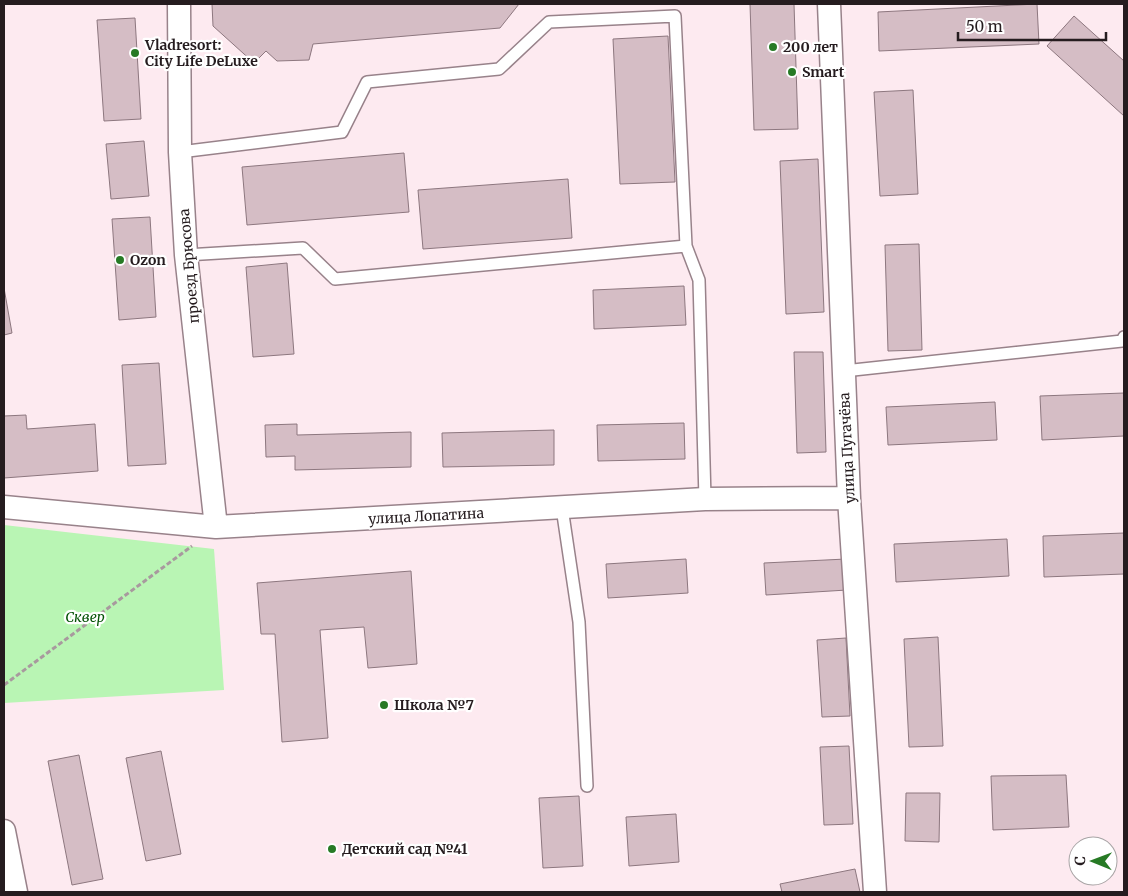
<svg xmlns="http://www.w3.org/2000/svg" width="1128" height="896" viewBox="0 0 1128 896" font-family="Merriweather,serif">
<rect width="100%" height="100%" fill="#fdeaf0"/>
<path fill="#b9f5b4" d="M4,525L214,549L224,690L4,703Z"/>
<path fill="#d5bdc5" stroke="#8d777f" d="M212,4H519L500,28L313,44L309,60L277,61L266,51L254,63L213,26Z
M750,4H794L798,129L754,130Z
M1037,4L1039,44L879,51L878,12Z
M1074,16L1124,61V116L1047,46Z
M135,18L141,119L104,121L97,20Z
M668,36L675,182L620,184L613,39Z
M913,90L918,194L880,196L874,92Z
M144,141L149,196L111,199L106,144Z
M404,153L409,212L247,225L242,167Z
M818,159L824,312L786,314L780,161Z
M568,179L572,238L423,249L418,190Z
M150,217L156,317L119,320L112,219Z
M919,244L922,350L888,351L885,245Z
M287,263L294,354L253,357L246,267Z
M684,286L686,325L594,329L593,290Z
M4,288L12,333L4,335Z
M794,352H823L826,452L797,453Z
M159,363L166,464L128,466L122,365Z
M1124,393V436L1042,440L1040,396Z
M995,402L997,440L888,445L886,407Z
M26,415L27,429L95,424L98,471L4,478V416Z
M684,423L685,459L598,461L597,425Z
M297,424V435L411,432V467L295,470V456L266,457L265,425Z
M554,430V465L443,467L442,433Z
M1124,533V574L1044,577L1043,536Z
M1007,539L1009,576L896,582L894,544Z
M686,559L688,593L608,598L606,564Z
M846,559L847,590L766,595L764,563Z
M411,571L417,664L368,668L364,627L320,630L328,738L282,742L275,634H261L257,583Z
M938,637L943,746L909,747L904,639Z
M846,638L850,716L822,717L817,640Z
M849,746L853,824L824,825L820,747Z
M161,751L181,854L146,861L126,758Z
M79,755L103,879L72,885L48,761Z
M1066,775L1069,827L993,830L991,776Z
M906,793H940L939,842L905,841Z
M579,796L583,866L543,868L539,798Z
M676,814L679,862L629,866L626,817Z
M855,869L860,892H782L780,884Z"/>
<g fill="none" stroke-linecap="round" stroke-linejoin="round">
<g stroke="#98828a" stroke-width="14">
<path id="service" d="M180,152L342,132L367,82L499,69L549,22L675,16L686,246
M186,255L303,248L335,279L686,246L699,280L705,499
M844,371L1122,341L1124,337
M562,508L579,622L587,786"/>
</g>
<g stroke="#98828a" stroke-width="25">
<path id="minor" d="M179,4L180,152L186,255L216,527
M829,4L849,498L875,892
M4,507L216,527L705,499L849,498
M4,831L16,892"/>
</g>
<path stroke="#a8999e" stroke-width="3" stroke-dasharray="5 2.5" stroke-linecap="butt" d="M4,685L192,546"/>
<use href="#service" stroke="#fff" stroke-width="11"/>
<use href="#minor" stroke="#fff" stroke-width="22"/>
</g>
<g fill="#277a25" stroke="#fff" stroke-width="2">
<circle cx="773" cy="47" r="5"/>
<circle cx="135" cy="53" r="5"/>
<circle cx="792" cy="72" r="5"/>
<circle cx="120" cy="260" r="5"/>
<circle cx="384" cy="705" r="5"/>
<circle cx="332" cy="849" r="5"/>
</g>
<g text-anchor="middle" stroke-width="4.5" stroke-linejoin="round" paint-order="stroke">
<g font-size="14" font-weight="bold" fill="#251c1f" stroke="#fff" text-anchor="start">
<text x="145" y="50">Vladresort:<tspan x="145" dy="16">City Life DeLuxe</tspan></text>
<text x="783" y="52">200 лет</text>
<text x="802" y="77">Smart</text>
<text x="130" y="265">Ozon</text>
<text x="394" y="710">Школа №7</text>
<text x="342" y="854">Детский сад №41</text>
</g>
<g font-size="14" fill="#251c1f" stroke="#fff">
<text transform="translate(189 266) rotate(-95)" y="5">проезд Брюсова</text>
<text transform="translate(847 448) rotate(-93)" y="5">улица Пугачёва</text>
<text transform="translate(426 516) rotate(-3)" y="5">улица Лопатина</text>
</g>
<g font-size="14" font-style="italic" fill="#055306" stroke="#fff">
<text x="85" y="622">Сквер</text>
</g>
</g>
<rect width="1128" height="896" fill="none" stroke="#251c1f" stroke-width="10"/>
<g transform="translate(1093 861) rotate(271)"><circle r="24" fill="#ffffff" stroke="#a8a4a5"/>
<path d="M0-4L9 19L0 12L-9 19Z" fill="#277a25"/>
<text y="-8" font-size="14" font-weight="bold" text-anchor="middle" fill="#251c1f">С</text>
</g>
<path d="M958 32v8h148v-8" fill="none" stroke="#251c1f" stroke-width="2.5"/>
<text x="966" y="32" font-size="15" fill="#251c1f" stroke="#ffffff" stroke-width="4" paint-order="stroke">50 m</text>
</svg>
